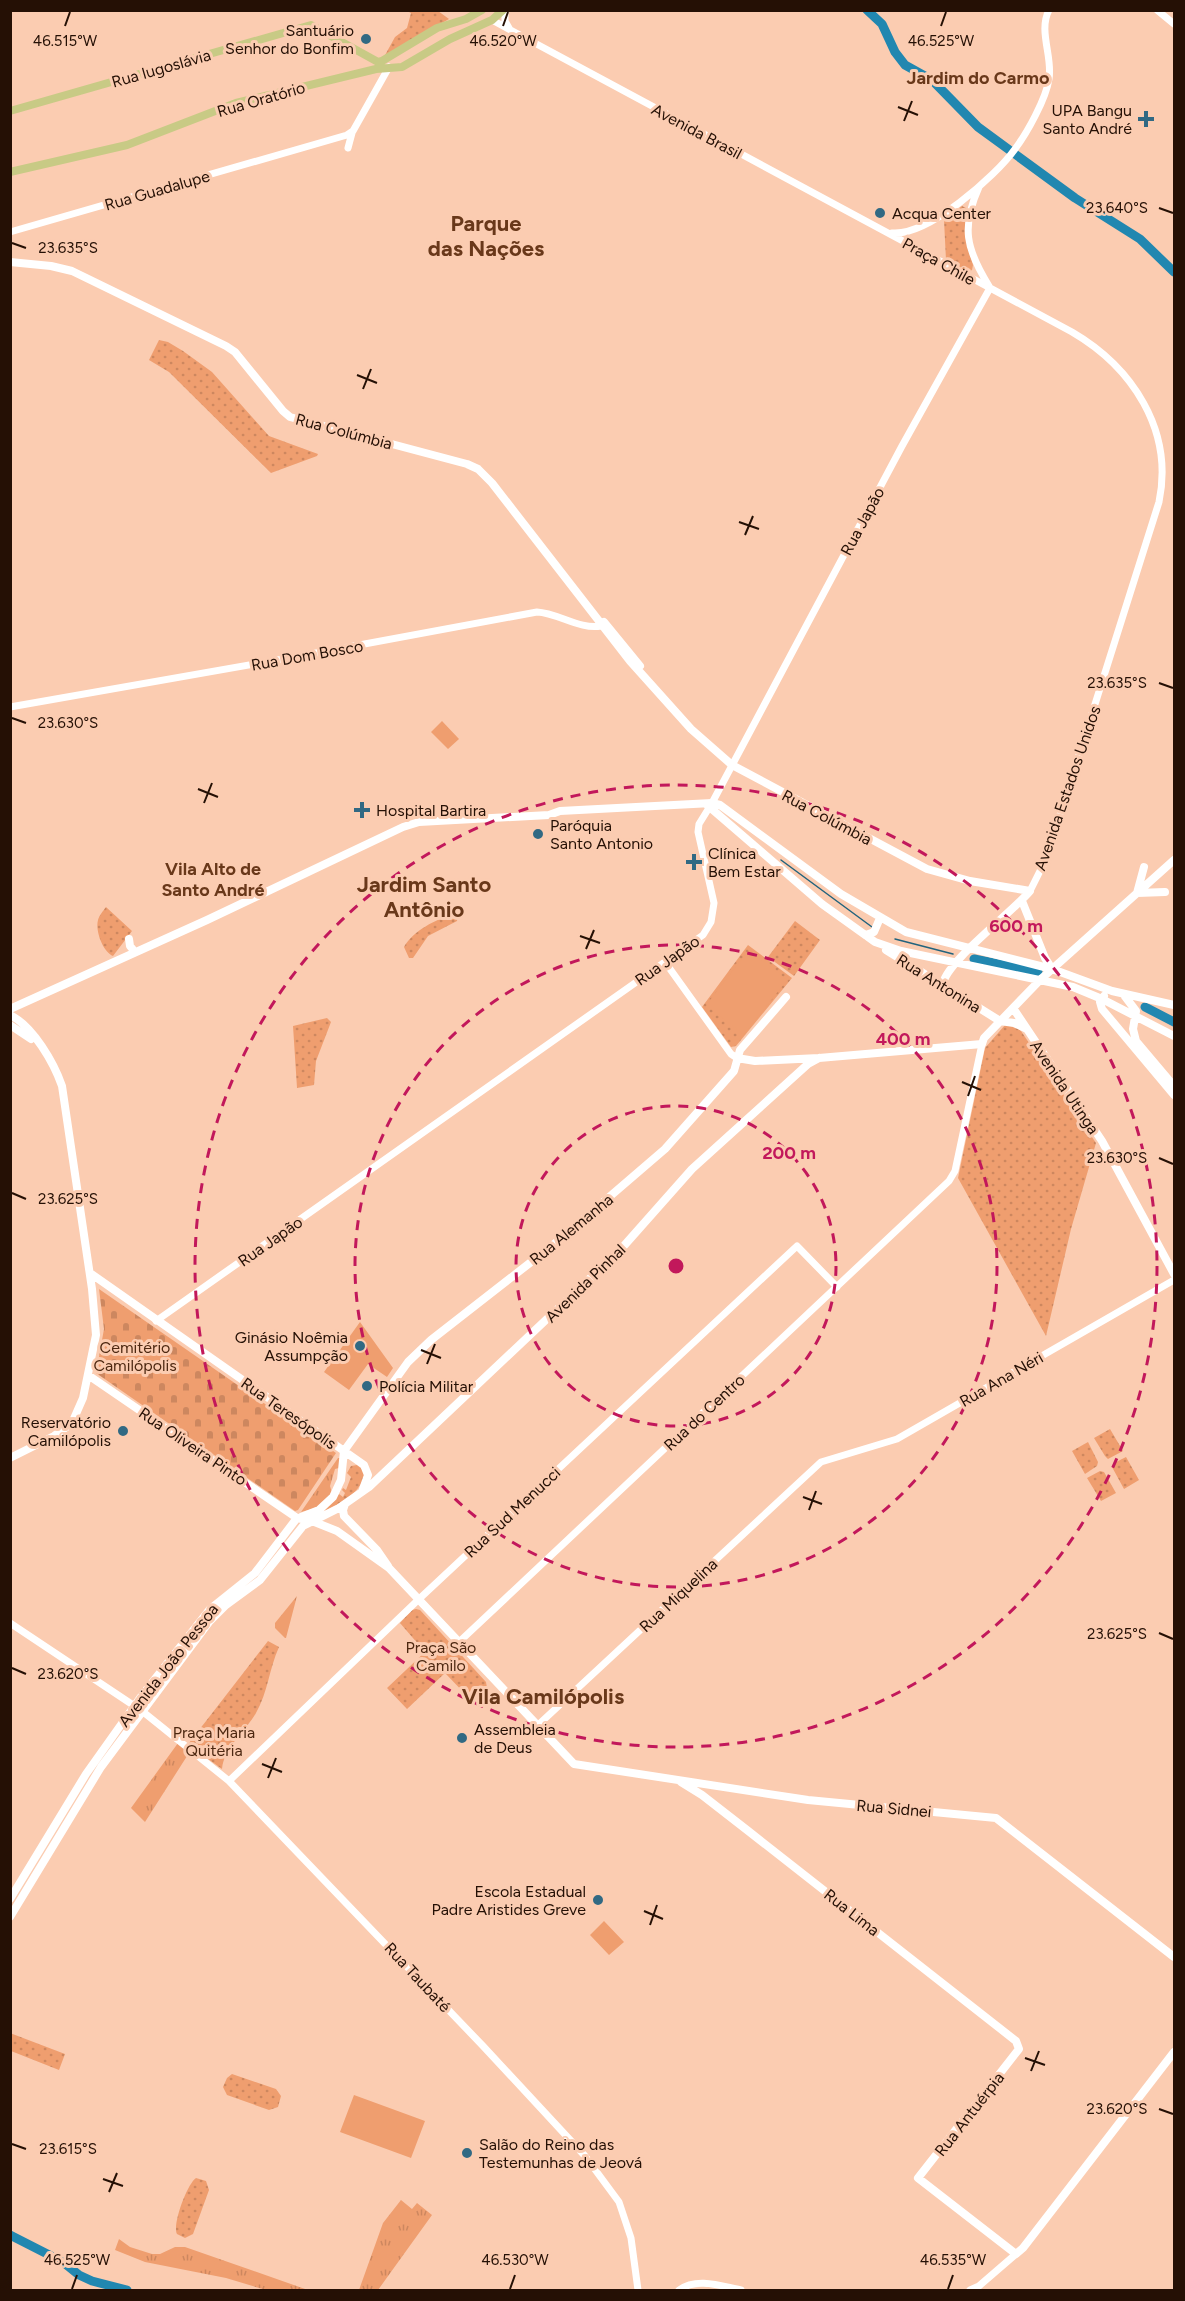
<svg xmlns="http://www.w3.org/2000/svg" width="1185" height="2301" viewBox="0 0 1185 2301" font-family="Figtree,sans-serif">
<defs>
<pattern id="grass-tufts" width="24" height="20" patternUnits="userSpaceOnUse" patternTransform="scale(1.5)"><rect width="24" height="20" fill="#ef9e6f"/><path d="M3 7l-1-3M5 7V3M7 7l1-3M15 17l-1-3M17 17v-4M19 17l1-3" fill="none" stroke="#cd875f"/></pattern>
<pattern id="cemetery-stones" width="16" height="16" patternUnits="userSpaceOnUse" patternTransform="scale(1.5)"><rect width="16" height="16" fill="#ef9e6f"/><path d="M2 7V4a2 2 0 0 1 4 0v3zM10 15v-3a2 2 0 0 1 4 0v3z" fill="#cd875f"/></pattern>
<pattern id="park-dots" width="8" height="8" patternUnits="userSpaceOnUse" patternTransform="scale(1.5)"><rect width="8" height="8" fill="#ef9e6f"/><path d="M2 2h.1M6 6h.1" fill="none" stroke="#cd875f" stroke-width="1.8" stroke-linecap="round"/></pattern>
</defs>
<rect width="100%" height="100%" fill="#fbccb1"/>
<path fill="url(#grass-tufts)" d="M338,1458H340L339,1468L335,1469L330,1486L332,1493L316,1508L301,1512Z
M297,1596L286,1638H285L275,1628V1623Z
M178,1743L189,1753L145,1822L131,1808Z
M401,2200L412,2209L417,2203L432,2215L378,2290H359L383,2223Z
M119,2239L130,2247L152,2254H160L175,2247H185L308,2290H266L226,2278L145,2262L115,2250Z"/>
<path fill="url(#cemetery-stones)" d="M99,1289L336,1453L298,1510L295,1511L96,1373L104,1329Z"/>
<path fill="url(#park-dots)" d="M407,11H438L449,19L384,57L395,37L407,28L411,13Z
M962,206L968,209L966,237L973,265L972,270L968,272L946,260L944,220Z
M159,340L168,342L183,351L212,372L269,436L318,454L317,456L271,473L169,372L149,360Z
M106,907L132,931L113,956C103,952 95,931 98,920C99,916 103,911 106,907Z
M454,914L458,916L457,921L428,936L413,958H409L404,947C413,931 436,919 454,914Z
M795,921L820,940L794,976L768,957Z
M748,945L792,978L736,1046L731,1047L702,1007Z
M327,1018L331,1022L316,1061L314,1085L297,1088L293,1026Z
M1005,1025L1016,1027L1021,1031L1096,1143L1071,1229L1046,1336L958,1178L985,1048Z
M1110,1429L1123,1451L1108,1459L1105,1456L1094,1438Z
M1088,1442L1098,1462L1097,1466L1085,1474L1072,1451Z
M1126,1457L1139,1480L1124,1489L1112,1467L1114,1463Z
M357,1465L363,1470L365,1475C359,1494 341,1503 324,1511L339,1494L343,1497L345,1493L342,1490L343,1488L346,1490L351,1477L347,1473L351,1466Z
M1100,1471L1104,1472L1116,1493L1101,1501L1087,1478Z
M416,1609L420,1610L486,1682L487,1688L476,1698H469L445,1673L407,1709L387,1688L425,1652L400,1623L412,1610Z
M268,1641L279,1647C269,1669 268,1692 256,1713C245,1732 224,1747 222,1769L190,1746L189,1743Z
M10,2033L65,2054L59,2070L11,2051Z
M232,2074L276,2089L281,2096L278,2107L269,2110L227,2095L223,2087L227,2078Z
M196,2178L206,2181L209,2190L193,2234L185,2238L177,2234C172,2225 187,2184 196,2178Z"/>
<path fill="#ef9e6f" d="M442,721L459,739L448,749L431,732Z
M749,950L787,980L744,1035L706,1005Z
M360,1322L393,1368L387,1377L368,1364L349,1390L324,1372Z
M604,1921L624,1942L609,1955L590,1935Z
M354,2095L425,2121L411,2158L340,2132Z"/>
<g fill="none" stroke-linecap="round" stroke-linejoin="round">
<path stroke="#22637d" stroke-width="1.5" d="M781,860L872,927
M895,939L953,954"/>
<path stroke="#2187b0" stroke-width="9" d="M867,10L882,24L895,52L905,65L932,80L978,127L1075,198L1140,239L1174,272
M974,959L1038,972
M1145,1007L1174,1022
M10,2235L63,2262L79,2275L92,2281L127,2290"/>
<path stroke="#fff" stroke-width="7" d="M505,10V21L509,28
M1157,10L1174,24
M492,20L1072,332C1132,367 1174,430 1159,502L1046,859L1030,891
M348,148L352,133
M979,187C961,227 966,249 989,286
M10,232L347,135L353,131L389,67
M892,233C928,236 995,177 1015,149C1027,133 1046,99 1049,79C1053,57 1038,31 1049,10
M10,707L289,658L537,612C558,613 580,630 601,626
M665,962L731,1054L737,1058
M156,1321L703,935L711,922L714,903L698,832L699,824L712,803L902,446L990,288
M10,1623L142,1711L229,1781L483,2046L585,2156L619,2202L631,2238L638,2290
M458,1643L949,1181L955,1171L982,1044
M537,1726L821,1462L897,1439L1174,1280
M229,1781L418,1600L797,1246L837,1287
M679,2290C697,2277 721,2286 741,2290
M970,2290L979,2286L1016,2254"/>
<path stroke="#fff" stroke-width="8" d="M10,262L51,266L72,271L226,346L235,352L283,411L290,417L467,464L478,469L492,483L630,661L691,729L732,765L927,869L970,881L1030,891C1014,911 943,964 943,985
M604,622L640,666
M706,804L822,904L875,942L901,951L1073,987L1102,999L1174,1036
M1144,867L1137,893L1165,892
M1022,901L1045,958L1052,969
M866,935L874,932L880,918
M129,939L130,946L135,952
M886,950L1000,1021L1014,1023L1025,1028
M1124,995L1136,1011L1133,1029L1136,1041L1174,1086
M1104,996L1100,1002L1102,1009L1174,1095
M1013,1008L1102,1141L1174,1274
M10,1009L207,920L403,827L419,822L549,815L560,811L712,803L720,805L841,894L906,932L1052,969L1112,991L1174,1005
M10,1015C33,1026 54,1063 62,1086L92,1289L96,1335L83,1398L72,1423L54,1436L10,1458
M10,1025L31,1039
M737,1058L755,1061L819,1058L982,1044L984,1038L1041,979L1174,860
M90,1273L364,1465L368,1475L363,1489
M88,1375L297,1518L312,1521L337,1531L389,1568L574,1764L808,1800L996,1818L1174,1957
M345,1504L343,1510L344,1516L377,1550L388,1566
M301,1517L319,1510L333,1497L341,1480L344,1451L408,1362L431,1340L558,1241L665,1149L734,1071L740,1050L786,997
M681,1782L702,1795L747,1830L1016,2041L1019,2049L918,2178L1016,2254L1023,2248L1174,2052
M10,1899L86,1774L140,1698L210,1609L255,1573L297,1518
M10,1917L101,1767L209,1622L226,1605L260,1580L303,1526L339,1508L369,1487L622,1248L692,1169L808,1064L819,1058"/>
<path stroke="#c8ca85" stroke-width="8" d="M10,111L311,25L378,62L382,61L437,28L466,19L482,10
M10,172L127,145L236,103L376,69L402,67L450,39L492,20L503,10"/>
</g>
<path fill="none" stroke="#251005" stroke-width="2" d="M65,26L70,12M503,26L508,12M941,26L946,12M898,107L918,115M904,121L912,101M1159,208L1173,213M12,243L26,248M357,375L377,383M363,389L371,369M739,522L759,529M745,535L753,516M1159,683L1173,688M12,718L26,723M198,789L218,797M204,803L212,783M580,936L600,943M586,949L594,930M962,1082L981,1090M968,1096L975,1076M1159,1158L1173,1164M12,1193L26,1199M421,1350L441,1358M427,1364L435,1344M803,1497L822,1504M809,1510L816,1491M1159,1633L1173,1639M12,1668L26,1674M262,1764L282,1772M268,1778L276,1758M644,1911L663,1919M650,1925L657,1905M1025,2058L1045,2065M1031,2071L1039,2051M1159,2109L1173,2114M12,2144L26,2149M103,2179L123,2186M109,2192L117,2173M72,2289L77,2275M510,2289L515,2275M948,2289L953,2275"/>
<g fill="none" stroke="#c2185b" stroke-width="3" stroke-dasharray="10 8">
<circle cx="676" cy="1266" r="160"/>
<circle cx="676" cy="1266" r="321"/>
<circle cx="676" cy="1266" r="481"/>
</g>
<g fill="#316983" stroke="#fbccb1" stroke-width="2">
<circle cx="366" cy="39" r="6"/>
<path d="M1143 110h6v6h6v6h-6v6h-6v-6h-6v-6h6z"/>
<circle cx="880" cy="213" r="6"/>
<path d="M359 801h6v6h6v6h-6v6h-6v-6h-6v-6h6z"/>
<circle cx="538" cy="834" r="6"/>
<path d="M691 853h6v6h6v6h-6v6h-6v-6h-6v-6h6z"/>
<circle cx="360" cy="1346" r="6"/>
<circle cx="367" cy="1386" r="6"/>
<circle cx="123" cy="1431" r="6"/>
<circle cx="462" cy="1738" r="6"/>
<circle cx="598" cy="1900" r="6"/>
<circle cx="467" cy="2153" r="6"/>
</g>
<g text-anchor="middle" stroke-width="6" stroke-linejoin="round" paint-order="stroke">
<g font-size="16" fill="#251005" stroke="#fbccb1" text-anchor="start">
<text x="354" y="36" text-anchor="end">Santuário<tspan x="354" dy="18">Senhor do Bonfim</tspan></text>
<text x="1132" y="116" text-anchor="end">UPA Bangu<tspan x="1132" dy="18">Santo André</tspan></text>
<text x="892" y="219">Acqua Center</text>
<text x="376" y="816">Hospital Bartira</text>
<text x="550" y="831">Paróquia<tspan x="550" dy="18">Santo Antonio</tspan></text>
<text x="708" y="859">Clínica<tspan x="708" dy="18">Bem Estar</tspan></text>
<text x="348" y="1343" text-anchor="end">Ginásio Noêmia<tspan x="348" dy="18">Assumpção</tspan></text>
<text x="379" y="1392">Polícia Militar</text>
<text x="111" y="1428" text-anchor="end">Reservatório<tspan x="111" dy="18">Camilópolis</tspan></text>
<text x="474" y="1735">Assembleia<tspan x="474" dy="18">de Deus</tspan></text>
<text x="586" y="1897" text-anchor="end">Escola Estadual<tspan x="586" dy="18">Padre Aristides Greve</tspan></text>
<text x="479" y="2150">Salão do Reino das<tspan x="479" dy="18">Testemunhas de Jeová</tspan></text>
</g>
<g font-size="16" fill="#251005" stroke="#fbccb1">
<text transform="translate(161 68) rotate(-16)" y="6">Rua Iugoslávia</text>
<text transform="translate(261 99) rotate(-16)" y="6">Rua Oratório</text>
<text transform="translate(697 131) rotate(28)" y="6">Avenida Brasil</text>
<text transform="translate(157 190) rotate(-16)" y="6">Rua Guadalupe</text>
<text transform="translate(939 261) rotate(29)" y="6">Praça Chile</text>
<text transform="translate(344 431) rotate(15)" y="6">Rua Colúmbia</text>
<text transform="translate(862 521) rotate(-62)" y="6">Rua Japão</text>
<text transform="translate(307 655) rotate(-10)" y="6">Rua Dom Bosco</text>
<text transform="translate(1067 788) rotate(-71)" y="6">Avenida Estados Unidos</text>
<text transform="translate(827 817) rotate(28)" y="6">Rua Colúmbia</text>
<text transform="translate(667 960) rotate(-35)" y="6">Rua Japão</text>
<text transform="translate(939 983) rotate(32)" y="6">Rua Antonina</text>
<text transform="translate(1065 1087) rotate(56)" y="6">Avenida Utinga</text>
<text transform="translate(571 1229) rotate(-39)" y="6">Rua Alemanha</text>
<text transform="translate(270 1241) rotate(-35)" y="6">Rua Japão</text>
<text transform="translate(585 1283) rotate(-44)" y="6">Avenida Pinhal</text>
<text transform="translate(1001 1379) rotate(-30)" y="6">Rua Ana Néri</text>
<text transform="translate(704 1412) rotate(-43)" y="6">Rua do Centro</text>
<text transform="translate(289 1413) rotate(35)" y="6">Rua Teresópolis</text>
<text transform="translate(193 1446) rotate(34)" y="6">Rua Oliveira Pinto</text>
<text transform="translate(512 1512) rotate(-43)" y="6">Rua Sud Menucci</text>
<text transform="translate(678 1595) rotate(-43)" y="6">Rua Miquelina</text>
<text transform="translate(168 1665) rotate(-52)" y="6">Avenida João Pessoa</text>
<text transform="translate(894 1808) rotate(5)" y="6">Rua Sidnei</text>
<text transform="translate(852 1912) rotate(38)" y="6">Rua Lima</text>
<text transform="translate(418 1977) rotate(47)" y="6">Rua Taubaté</text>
<text transform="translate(969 2114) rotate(-52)" y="6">Rua Antuérpia</text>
</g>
<g font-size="16" fill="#4d2811" stroke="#fbccb1">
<text x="135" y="1353">Cemitério<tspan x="135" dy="18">Camilópolis</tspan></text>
<text x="441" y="1653">Praça São<tspan x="441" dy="18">Camilo</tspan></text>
<text x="214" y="1738">Praça Maria<tspan x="214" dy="18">Quitéria</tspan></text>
</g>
<g font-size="18" font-weight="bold" fill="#69381a" stroke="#fbccb1">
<text x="978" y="84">Jardim do Carmo</text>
<text x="213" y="875">Vila Alto de<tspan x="213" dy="21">Santo André</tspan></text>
</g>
<g font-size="22" font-weight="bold" fill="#69381a" stroke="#fbccb1">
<text x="486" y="231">Parque<tspan x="486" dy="25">das Nações</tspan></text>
<text x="424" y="892">Jardim Santo<tspan x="424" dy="25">Antônio</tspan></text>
<text x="543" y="1704">Vila Camilópolis</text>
</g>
</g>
<g font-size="15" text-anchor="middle" fill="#251005" stroke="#fbccb1" stroke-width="6" stroke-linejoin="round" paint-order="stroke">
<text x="503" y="46">46.520°W</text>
<text x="941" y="46">46.525°W</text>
<text x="65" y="46">46.515°W</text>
<text x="1117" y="213">23.640°S</text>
<text x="68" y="253">23.635°S</text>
<text x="1117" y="688">23.635°S</text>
<text x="68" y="728">23.630°S</text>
<text x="1117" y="1163">23.630°S</text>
<text x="68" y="1204">23.625°S</text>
<text x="1117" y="1639">23.625°S</text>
<text x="68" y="1679">23.620°S</text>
<text x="1117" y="2114">23.620°S</text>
<text x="68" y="2154">23.615°S</text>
<text x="77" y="2265">46.525°W</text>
<text x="515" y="2265">46.530°W</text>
<text x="953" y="2265">46.535°W</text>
</g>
<circle cx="676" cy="1266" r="9" fill="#c2185b" stroke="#fbccb1" stroke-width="3"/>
<g font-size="18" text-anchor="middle" font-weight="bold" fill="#c2185b" stroke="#fbccb1" stroke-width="6" stroke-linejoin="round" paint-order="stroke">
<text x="1016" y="932">600 m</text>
<text x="903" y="1045">400 m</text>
<text x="789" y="1159">200 m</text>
</g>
<rect width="1185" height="2301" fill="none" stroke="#251005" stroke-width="24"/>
</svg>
